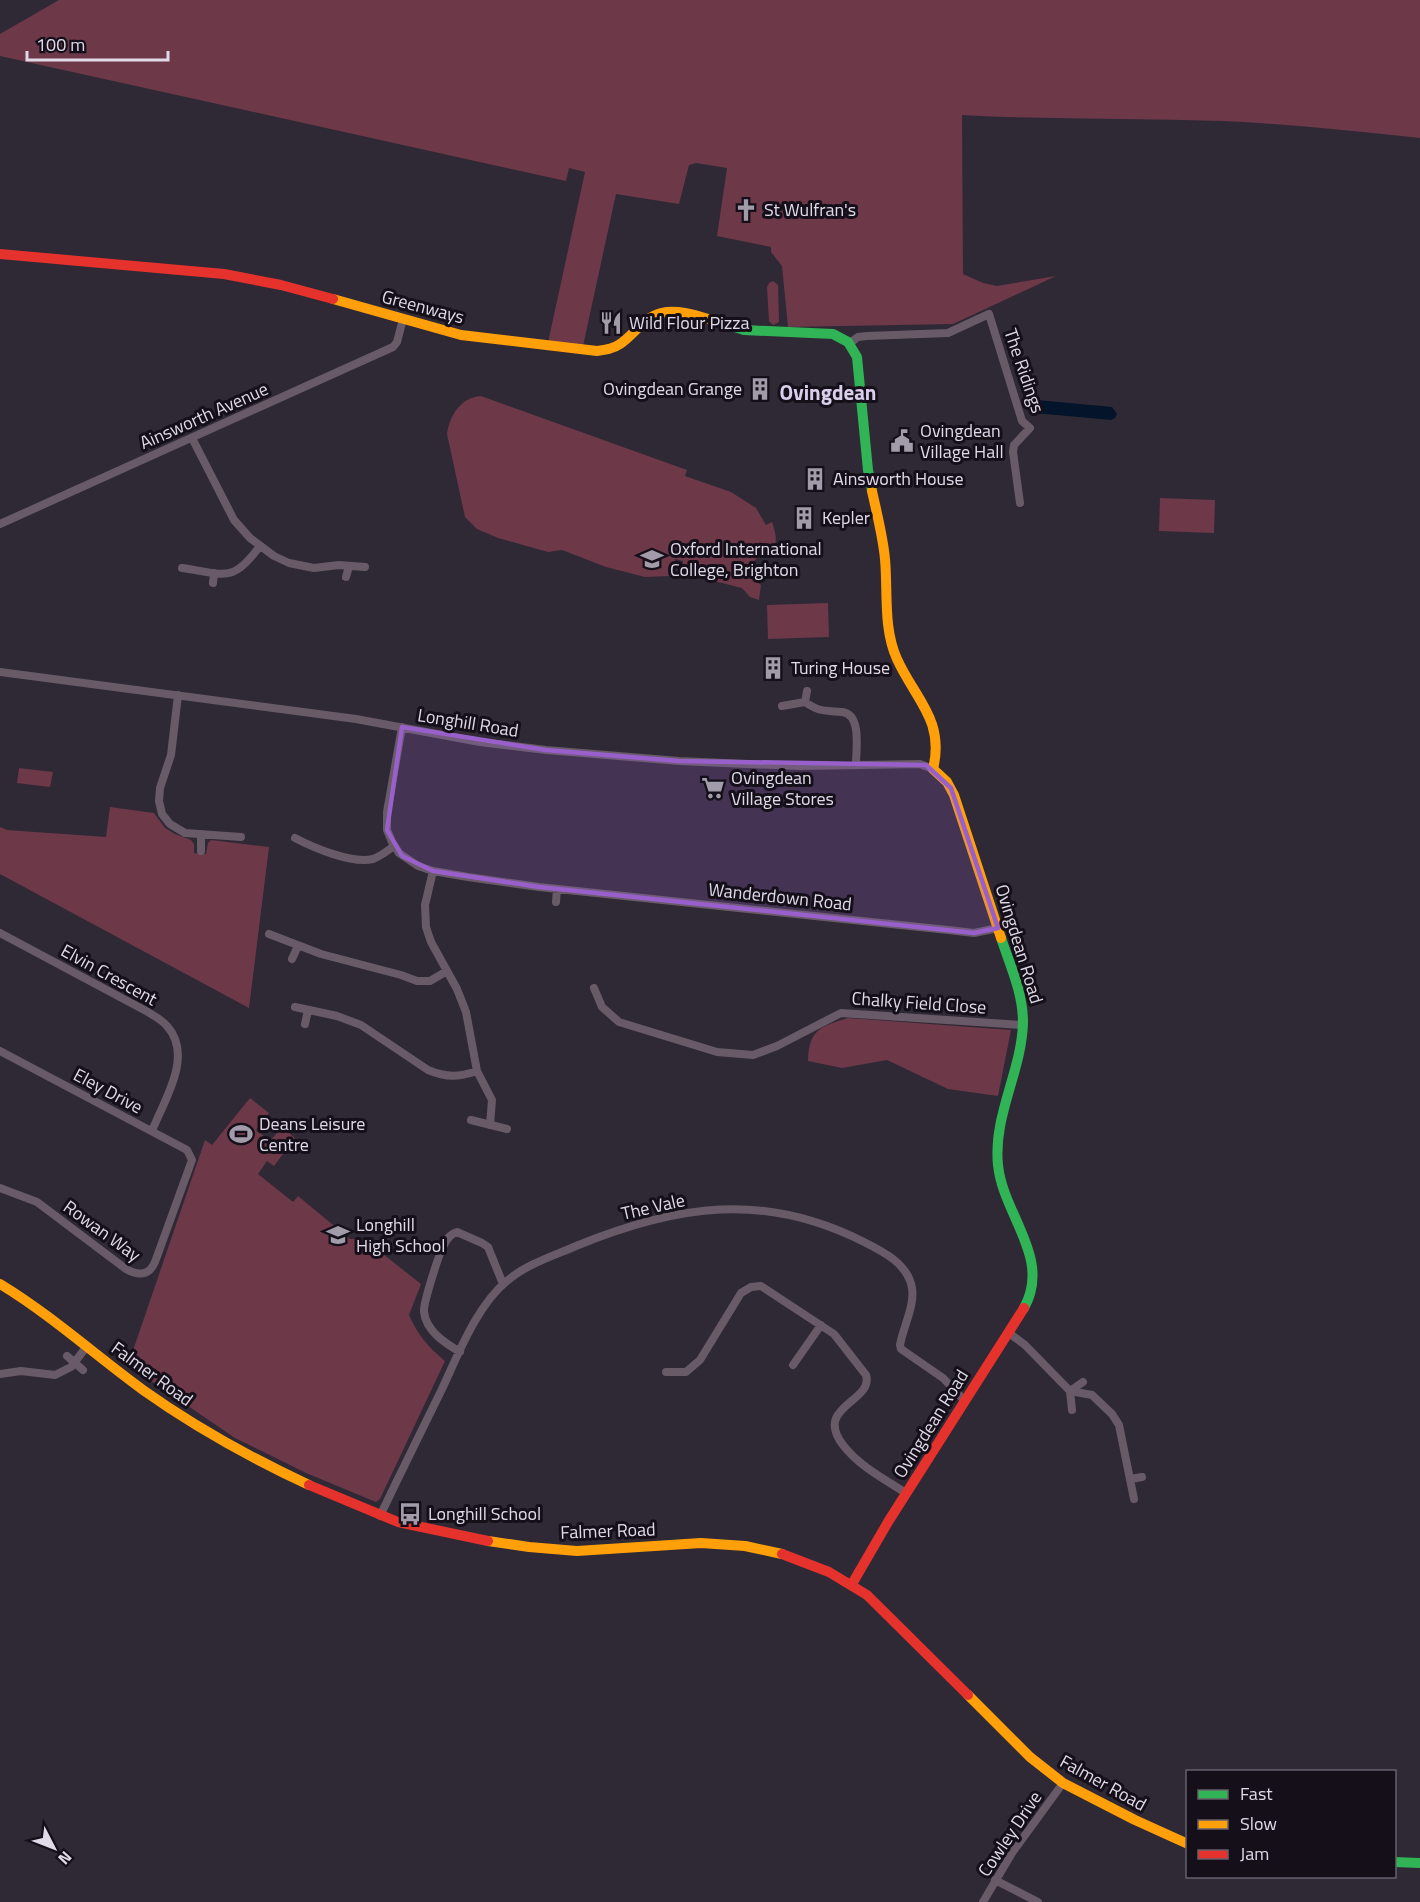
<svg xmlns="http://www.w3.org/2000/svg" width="1420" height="1902" viewBox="0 0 1420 1902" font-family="'Titillium Web',sans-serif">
<rect width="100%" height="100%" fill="#2f2935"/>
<path fill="#6d3848" d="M59,0H1420V138C1355,131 1289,124 1223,121C1136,118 1049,120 962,115L963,274L983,283L997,286L1056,276L953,324L788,327L782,266L771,252V247L717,236L727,168L696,163L689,165L679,204L616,194L583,346L549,342V338L585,172L569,168L566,181L0,56V34Z
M773,281L778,285L779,322L773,325L769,321L767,287L769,283Z
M481,396L687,470L685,476L731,492L756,508L766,525L772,522C785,559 762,544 752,565L753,579L761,585L759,600L750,597L742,588L682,573L683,561L675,559L671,576L645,577L606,567L562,550L548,552L498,538L477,529L465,517L447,434C450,415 460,398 481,396Z
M1160,498L1215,500L1214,533L1159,531Z
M828,603L829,637L768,639L767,605Z
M19,768L53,772L50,787L17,783Z
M110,807L154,813L165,828L175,834L191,840L194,844V853L206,854L208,843L211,840L269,847L249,1008L0,874V827L7,830L106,837Z
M848,1018L1011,1030L998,1096L948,1089L887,1060L842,1068L808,1061C809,1029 820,1027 848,1018Z
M250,1098L269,1113L256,1130L270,1141L282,1127L295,1138L274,1166L267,1161L258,1174L293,1202L298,1196L350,1239H364L421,1284L409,1315C418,1335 428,1347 445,1361L380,1499L376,1502L306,1473L235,1438L128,1365L205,1140L212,1145Z"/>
<path fill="#04142b" d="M1037,400L1112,407L1117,414L1115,418L1111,420L1035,413L1031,407Z"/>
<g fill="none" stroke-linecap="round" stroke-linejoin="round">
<path stroke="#685b67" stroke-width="8" d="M850,343L858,337L867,336L948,333L989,314L1022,421L1030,428L1014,445L1013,452L1020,503
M192,438L234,520L250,538L274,556L289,563L314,568L339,565L365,567
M0,524L393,347L397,342L403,319
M182,568C225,574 232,584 260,546
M346,577L349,566
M213,583L214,573
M0,672L356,719L480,742L546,750L679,761L747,764L800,766L920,764L933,769
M178,695L171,755L160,788L159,801L162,814L170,824L185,833L241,837
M805,702L807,691
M782,706L805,702C821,713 825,710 842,712C862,714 856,750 856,764
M402,727L387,812V830L392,842L399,853L418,866L433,871L468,877L539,887L948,930L974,933L998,928
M295,838C314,848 352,864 373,859C381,856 387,851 394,846
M201,851V834
M433,871L425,905L426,927L431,942L457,989L466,1012L477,1071L492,1100L490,1125
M556,902L557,889
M0,933L148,1012C154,1016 162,1020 167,1026C194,1056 164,1100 152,1131
M269,934L321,954L401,975L417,981H430L447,971
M292,959L298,946
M594,988L602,1007L619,1022L717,1052L753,1055L777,1046L841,1013L1023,1025
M295,1007L337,1016L361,1025L428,1070C447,1078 459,1077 477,1071
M305,1024L308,1010
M0,1051L187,1150L192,1160L155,1262C149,1276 138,1276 126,1269L37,1202L0,1188
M471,1120L507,1129
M1009,1333L1025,1345L1070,1391L1092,1395L1112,1414L1119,1425L1134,1499
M460,1352C445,1343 426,1331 424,1312C423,1304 439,1253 444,1245C447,1239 450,1234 457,1232L482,1243L488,1247L503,1284
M67,1356L83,1370
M793,1365L821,1325
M666,1372H686L700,1360L741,1293L751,1287L761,1286L834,1334L866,1375C874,1402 813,1406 843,1445C859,1466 884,1479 906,1493
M0,1374L21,1371L55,1375L71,1367L87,1346
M1072,1410L1070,1391L1083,1382
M1131,1479L1142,1477
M380,1516C400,1474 421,1432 442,1389C458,1355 477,1305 507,1281C525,1265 553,1256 576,1246C676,1205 764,1191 864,1242C884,1252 908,1264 912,1288C915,1306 903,1327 900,1345L901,1349L943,1378L965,1401
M995,1880L1038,1902
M983,1902L1012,1853L1063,1783"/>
<path stroke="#30b455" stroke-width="10" d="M722,323L744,330L833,334L848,342L857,357L868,470L872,491
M1001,938C1010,965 1023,993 1023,1022C1022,1071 993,1115 998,1165C1003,1215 1052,1258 1024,1308
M1394,1862L1420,1863"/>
<path stroke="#ff9f0a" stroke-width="10" d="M333,299L461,335L597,351C605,350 613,349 620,344C634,335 644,317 661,313C681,308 703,318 722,323
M872,491C877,514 883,537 885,559C888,592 883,628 897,659C915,699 945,720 933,769L947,782L954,795L1001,938
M0,1284C51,1315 95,1355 143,1390C195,1427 251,1458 309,1485
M488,1541L529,1547L577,1551L701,1543L745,1546L782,1554
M968,1695L1030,1757L1063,1783L1135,1820L1188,1844"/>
<path stroke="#e5322d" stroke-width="10" d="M0,254L224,274L281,285L333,299
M309,1485L398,1522L488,1541
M782,1554L829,1572L867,1595L968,1695
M852,1584L888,1522L1024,1308"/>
</g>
<path fill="#9960cb" fill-opacity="0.2" stroke="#9960cb" stroke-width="4.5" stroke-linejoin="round" d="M402,727L546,750L679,761L926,765L951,788L998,928L974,933L539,887L433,871L402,856L387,830Z"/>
<defs>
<g id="church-bare" transform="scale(1.8)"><path d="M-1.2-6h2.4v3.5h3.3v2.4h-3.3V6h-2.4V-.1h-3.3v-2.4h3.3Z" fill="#a29ba9" stroke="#140f19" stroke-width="2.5" paint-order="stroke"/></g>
<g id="restaurant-bare" transform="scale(1.8)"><path d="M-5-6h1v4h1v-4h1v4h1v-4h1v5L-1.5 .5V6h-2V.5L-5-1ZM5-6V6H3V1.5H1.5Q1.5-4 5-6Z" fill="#a29ba9" stroke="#140f19" stroke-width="2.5" paint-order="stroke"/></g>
<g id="building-bare" transform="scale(1.8)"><path d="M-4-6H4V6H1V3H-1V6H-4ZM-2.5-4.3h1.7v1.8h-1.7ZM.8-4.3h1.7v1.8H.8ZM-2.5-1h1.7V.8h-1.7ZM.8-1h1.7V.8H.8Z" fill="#a29ba9" stroke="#140f19" stroke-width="2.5" paint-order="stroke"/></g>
<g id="civic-bare" transform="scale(1.8)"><path d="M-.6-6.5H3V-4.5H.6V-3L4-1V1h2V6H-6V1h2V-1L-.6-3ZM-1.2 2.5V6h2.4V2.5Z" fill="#a29ba9" stroke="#140f19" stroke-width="2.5" paint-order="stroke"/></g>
<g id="school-bare" transform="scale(1.8)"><path d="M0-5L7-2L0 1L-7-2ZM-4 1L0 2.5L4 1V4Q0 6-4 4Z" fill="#a29ba9" stroke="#140f19" stroke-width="2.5" paint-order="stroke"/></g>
<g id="supermarket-bare" transform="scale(1.8)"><path d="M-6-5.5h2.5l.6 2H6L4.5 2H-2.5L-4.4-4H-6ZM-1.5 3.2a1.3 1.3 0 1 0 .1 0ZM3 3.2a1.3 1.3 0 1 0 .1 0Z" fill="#a29ba9" stroke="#140f19" stroke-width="2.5" paint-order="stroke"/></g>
<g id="stadium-bare" transform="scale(1.8)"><path d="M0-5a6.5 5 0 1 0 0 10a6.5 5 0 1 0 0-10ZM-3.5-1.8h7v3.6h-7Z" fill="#a29ba9" stroke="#140f19" stroke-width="2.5" paint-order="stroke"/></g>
<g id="bus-bare" transform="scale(1.8)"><path d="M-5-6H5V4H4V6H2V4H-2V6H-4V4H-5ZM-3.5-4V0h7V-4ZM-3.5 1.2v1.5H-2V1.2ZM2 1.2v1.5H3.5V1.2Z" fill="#a29ba9" stroke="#140f19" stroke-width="2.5" paint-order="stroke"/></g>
</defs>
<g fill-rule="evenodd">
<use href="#church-bare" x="746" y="210"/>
<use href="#restaurant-bare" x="611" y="323"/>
<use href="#building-bare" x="760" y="389"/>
<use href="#civic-bare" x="902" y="441"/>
<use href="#building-bare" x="815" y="479"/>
<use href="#building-bare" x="804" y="518"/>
<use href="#school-bare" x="652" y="559"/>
<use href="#building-bare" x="773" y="668"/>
<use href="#supermarket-bare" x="713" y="788"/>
<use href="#stadium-bare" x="241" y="1134"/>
<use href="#school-bare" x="338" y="1235"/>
<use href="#bus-bare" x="410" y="1514"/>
</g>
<g text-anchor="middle" stroke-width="6" stroke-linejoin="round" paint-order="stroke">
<g font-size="18" fill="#e0d9e8" stroke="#140f19" text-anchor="start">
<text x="764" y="216">St Wulfran's</text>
<text x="629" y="329">Wild Flour Pizza</text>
<text x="742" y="395" text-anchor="end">Ovingdean Grange</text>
<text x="920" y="437">Ovingdean<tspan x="920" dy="21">Village Hall</tspan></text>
<text x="833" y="485">Ainsworth House</text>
<text x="822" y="524">Kepler</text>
<text x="670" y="555">Oxford International<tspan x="670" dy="21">College, Brighton</tspan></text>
<text x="791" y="674">Turing House</text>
<text x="731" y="784">Ovingdean<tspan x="731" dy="21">Village Stores</tspan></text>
<text x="259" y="1130">Deans Leisure<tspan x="259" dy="21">Centre</tspan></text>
<text x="356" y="1231">Longhill<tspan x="356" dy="21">High School</tspan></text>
<text x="428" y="1520">Longhill School</text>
</g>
<g font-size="18" fill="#e0d9e8" stroke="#140f19">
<text transform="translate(423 307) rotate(15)" y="6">Greenways</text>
<text transform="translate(1024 371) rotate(71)" y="6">The Ridings</text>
<text transform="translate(204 416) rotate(-24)" y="6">Ainsworth Avenue</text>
<text transform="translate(468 723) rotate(9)" y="6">Longhill Road</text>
<text transform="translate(780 897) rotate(6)" y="6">Wanderdown Road</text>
<text transform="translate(1019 944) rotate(73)" y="6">Ovingdean Road</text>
<text transform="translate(109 975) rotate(29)" y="6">Elvin Crescent</text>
<text transform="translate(919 1003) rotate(4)" y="6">Chalky Field Close</text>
<text transform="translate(108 1091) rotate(28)" y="6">Eley Drive</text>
<text transform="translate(653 1207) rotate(-13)" y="6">The Vale</text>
<text transform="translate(102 1231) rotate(36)" y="6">Rowan Way</text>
<text transform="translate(152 1374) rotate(36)" y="6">Falmer Road</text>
<text transform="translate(931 1424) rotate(-58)" y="6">Ovingdean Road</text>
<text transform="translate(608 1531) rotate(-2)" y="6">Falmer Road</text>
<text transform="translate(1103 1783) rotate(29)" y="6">Falmer Road</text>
<text transform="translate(1010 1834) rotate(-56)" y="6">Cowley Drive</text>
</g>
<g font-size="21" font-weight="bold" fill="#dbceeb" stroke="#140f19">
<text x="828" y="400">Ovingdean</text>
</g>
</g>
<rect x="1186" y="1770" width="210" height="108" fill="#140f19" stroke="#66606c" stroke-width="1.5"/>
<rect x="1198" y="1790" width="30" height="9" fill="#30b455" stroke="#66606c" stroke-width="1.5"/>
<text x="1240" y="1800" font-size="18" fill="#e0d9e8">Fast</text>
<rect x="1198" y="1820" width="30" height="9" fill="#ff9f0a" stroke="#66606c" stroke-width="1.5"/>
<text x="1240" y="1830" font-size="18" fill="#e0d9e8">Slow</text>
<rect x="1198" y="1850" width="30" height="9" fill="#e5322d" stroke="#66606c" stroke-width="1.5"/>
<text x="1240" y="1860" font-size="18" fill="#e0d9e8">Jam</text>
<g transform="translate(54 1848) rotate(132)" stroke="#140f19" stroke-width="4.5" paint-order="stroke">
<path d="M0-4.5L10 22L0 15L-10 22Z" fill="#e0d9e8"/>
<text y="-9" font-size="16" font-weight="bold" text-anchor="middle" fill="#e0d9e8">N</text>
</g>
<path d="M27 51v9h141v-9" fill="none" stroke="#e0d9e8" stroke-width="3"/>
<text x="36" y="51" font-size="18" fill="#e0d9e8" stroke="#140f19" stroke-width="4.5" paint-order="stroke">100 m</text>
</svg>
